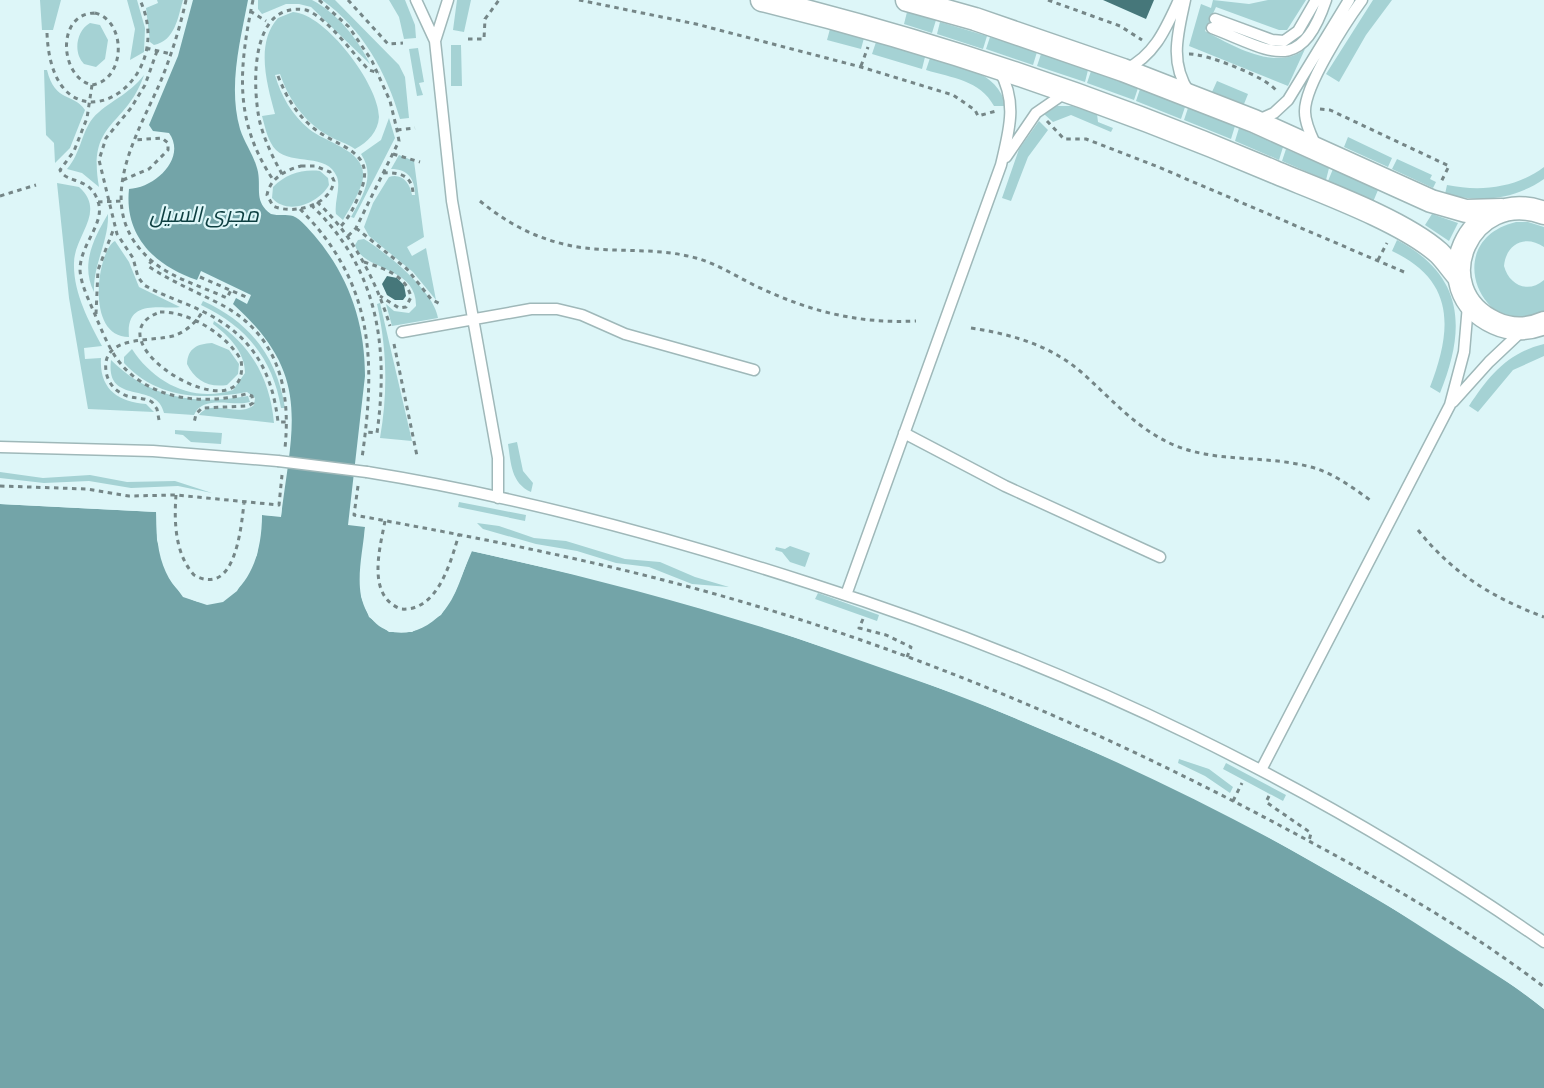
<svg xmlns="http://www.w3.org/2000/svg" width="1544" height="1088" viewBox="0 0 1544 1088" font-family="'Alegreya Sans',Cairo,sans-serif">
<rect width="100%" height="100%" fill="#ddf6f8"/>
<path fill="#a5d2d4" d="M40,0H61L53,30H42Z
M127,0H137L145,28L144,52L130,60L135,29Z
M157,0H183C178,17 175,41 154,45L150,42L146,8L158,3Z
M258,0H312C337,13 358,39 370,64L311,7L299,4H286L262,14L258,9Z
M322,0H335L399,65L405,77L409,118L400,119C387,73 362,28 322,0Z
M389,0H405L415,25L416,38L404,39L399,17Z
M457,0H471L464,32L453,30Z
M1213,0L1249,4L1268,0H1306L1287,30H1279L1216,7L1205,31C1233,46 1277,72 1305,49L1288,86L1189,46L1201,4L1211,8Z
M1373,0H1392L1366,35L1339,82L1326,74Z
M293,12C326,14 379,85 379,117C378,132 368,142 355,149C347,143 337,141 329,136C304,122 289,100 280,74L275,75C281,96 292,115 309,129C327,144 371,151 362,183C358,196 349,209 343,220L336,214C334,202 341,188 337,177C327,152 293,166 276,150C268,142 265,127 262,116L275,114C267,85 255,43 278,18Z
M907,12L936,20L932,33L904,24Z
M940,22L987,36L983,49L937,34Z
M90,23L100,25L108,40L105,59L96,67L84,64C73,53 76,31 90,23Z
M830,29L864,38L861,49L827,40Z
M990,37L1037,52L1033,65L986,49Z
M876,42L925,57L922,69L872,54Z
M451,45H461L462,86H451Z
M418,48L424,82L419,83L423,95L417,96L409,49Z
M1041,54L1088,70L1085,82L1037,66Z
M930,58C960,67 997,70 1006,106H994C980,80 952,78 926,70Z
M44,70H47C55,103 74,93 85,110L70,148L55,163L54,143L46,135Z
M1091,71L1138,88L1134,100L1087,83Z
M144,75C126,128 87,120 99,187L82,173L67,169C81,153 81,133 93,118C107,102 129,95 144,75Z
M1217,81L1248,94L1244,104L1212,92Z
M1140,89L1185,107L1181,119L1136,101Z
M1057,106H1072L1097,114L1098,122L1113,128L1111,132L1071,115L1053,122L1044,114Z
M1188,108L1235,126L1231,139L1184,120Z
M389,118L395,138L354,218L351,217C362,197 376,176 361,154L381,140Z
M1039,121L1048,130L1028,157L1011,201L1002,198L1019,149Z
M1239,128L1283,147L1279,160L1235,141Z
M1348,137L1392,158L1388,167L1344,147Z
M1286,149L1329,168L1326,180L1282,161Z
M399,155L414,161L424,237L407,247L412,256L426,248L436,300L413,272L369,236L364,227L373,203L389,177C402,173 410,183 412,195H415C415,179 408,169 391,169Z
M1397,159L1432,175L1430,179L1436,182L1433,188L1392,169Z
M1544,167V179C1514,200 1479,203 1445,194L1447,185C1481,192 1516,188 1544,167Z
M1333,169L1378,190L1373,202L1328,181Z
M320,171L328,178L329,185C319,203 288,216 272,198L273,187C286,174 302,169 320,171Z
M57,183L79,187C107,212 74,235 74,263C73,292 89,322 102,346L84,348L85,359L101,358C99,389 118,402 146,404L154,412L88,409L69,298Z
M108,214C109,241 93,264 94,292C80,264 94,238 108,214Z
M1432,214L1458,223L1449,241L1425,225Z
M1516,222H1528L1544,227V247C1525,234 1506,244 1504,266C1509,285 1528,294 1544,280V313C1484,345 1437,241 1516,222Z
M364,239C387,253 434,291 438,318L392,326L386,304L394,311L409,313L416,306C417,266 362,271 355,245L358,240Z
M1397,240C1465,276 1466,329 1440,393L1430,387C1452,330 1456,281 1392,251Z
M115,241L129,262L139,287L180,307C163,310 125,297 129,337C84,337 98,249 115,241Z
M203,301C250,322 277,357 285,408H281C273,359 246,326 201,305Z
M380,303L412,441L380,438C388,392 387,349 377,304Z
M214,321C251,345 270,378 274,423L199,415C211,398 239,418 254,405L255,398L247,392C203,400 157,399 124,363V357L132,349C154,383 193,403 233,390L245,373C245,352 229,336 213,324Z
M212,343L229,350L239,364L238,374L227,385C208,388 195,380 187,364C188,348 197,344 212,343Z
M1544,344V356L1513,370L1478,412L1469,406C1489,376 1507,353 1544,344Z
M111,360C151,399 195,405 248,396L250,402C233,407 203,394 194,415L164,413C157,380 105,407 111,360Z
M175,430L222,433L221,444L191,442L183,435L175,434Z
M517,442L523,471L533,483L531,492C511,483 511,463 508,444Z
M0,472L43,478L90,475L127,482L175,481L212,493L178,486L131,488L89,481L44,483L0,478Z
M459,502L526,515L525,521L458,507Z
M477,523L499,526L534,538L566,541L625,559L660,562L695,577L729,587L692,584L649,567L616,563L577,551L536,544L483,529Z
M790,546L810,553L805,567L790,562L782,552L775,550L776,547L785,549Z
M818,593L879,615L877,621L815,599Z
M1179,759L1209,769L1233,787L1230,793L1205,776L1178,763Z
M1226,763L1286,795L1283,801L1223,769Z"/>
<path fill="#73a4a8" d="M193,0H248C240,42 228,87 240,129C245,144 255,157 258,172C261,189 254,202 271,214C278,216 287,214 293,216C301,219 309,230 314,235C349,276 365,323 365,376L348,525L365,527C363,549 357,574 361,596C371,640 414,643 442,613C457,597 463,571 471,551C780,618 1078,724 1351,884C1417,923 1484,962 1544,1009V1088H0V504L157,512C149,632 262,633 262,515L281,516C293,423 311,374 233,304L236,298L247,304L251,295L201,271L197,280C155,266 124,236 129,189C155,188 187,158 169,133L153,131L149,125L178,56Z"/>
<path fill="#ddf6f8" d="M0,501L158,509L162,552L172,577L185,594L207,602L229,595L243,579L254,555L259,513H278L279,506L282,507L281,517L262,515L257,555L237,591L223,602L207,605L183,597L170,579L157,540L156,512L0,504Z
M365,527H368L364,595L372,616L390,629H412L438,613L452,592L471,548L618,582L830,645L1036,723L1200,797L1385,901L1520,986L1544,1005V1009L1518,989L1384,903L1247,825L1151,776L967,698L759,625L617,584L472,551L454,594L441,615L412,632H389L369,617L361,596Z"/>
<path fill="#46777a" d="M1103,0H1154L1146,19Z
M387,276L397,278L404,285L406,296L403,300H395L387,295L382,284Z"/>
<g fill="none" stroke-linecap="round" stroke-linejoin="round">
<g stroke="#9fb8b9" stroke-width="13">
<path id="service" d="M416,0L435,41L452,201L498,458V498
M1185,0C1178,33 1169,62 1189,92
M1215,19L1272,40L1284,41L1298,31L1316,0
M1212,28C1270,50 1300,77 1326,0
M435,41L448,0
M1126,69C1155,55 1166,28 1179,0
M1256,121L1274,113L1288,100L1349,0
M1317,148C1312,137 1305,124 1305,112C1304,86 1346,22 1362,0
M1006,157L1036,113L1065,93
M402,332L531,309H557L582,315L625,334L754,370
M1453,402L1489,362L1523,330
M904,433L1005,486L1160,557
M0,447L153,451L278,461
M367,472C517,496 664,536 809,583C1075,668 1315,783 1544,942
M846,595L1001,165C1009,131 1018,102 999,70
M1261,770L1450,405L1464,352L1468,305"/>
</g>
<g stroke="#9fb8b9" stroke-width="25">
<path id="minor" d="M762,0C938,43 1110,102 1277,173C1323,192 1403,221 1439,253C1446,260 1452,269 1459,277
M907,0L975,19L1123,70L1254,121L1431,201L1466,211L1502,210
M1544,213C1469,185 1423,290 1495,323C1510,330 1528,330 1544,323"/>
</g>
<path stroke="#758687" stroke-width="3" stroke-dasharray="4.5 4.5" stroke-linecap="butt" d="M186,0C180,28 171,56 160,83C134,141 91,210 153,262C174,279 203,287 227,298L231,290
M253,0C239,68 233,121 274,181
M319,0L349,27L372,61L390,101L397,130L399,141L356,228L347,237
M348,0L388,44L403,43
M579,0L696,24L861,67L953,95L975,110L978,116L996,111
M1048,0L1120,26L1142,40
M250,11L266,21
M95,13C127,21 126,80 92,85C59,77 56,13 95,13Z
M47,33C52,160 181,89 140,0
M468,39H484L485,19L499,0
M146,48L171,54
M157,51L145,85L131,108L106,138L99,160L117,234L133,258L138,277L144,285C163,296 184,302 204,312C252,336 272,370 278,422H287
M1189,54C1205,53 1270,78 1277,92
M861,66L868,47
M278,76C286,96 295,112 311,126C337,149 380,149 359,195C354,207 349,218 340,227
M92,85L87,118L74,151L60,170C67,185 92,175 99,205C103,226 80,245 80,270C81,286 90,302 96,317C102,331 108,346 117,359C146,399 201,406 246,394L252,396L253,403L248,406L202,408L196,414L194,423
M1320,109L1330,110L1449,166L1440,184
M1047,121L1064,139H1086L1156,166L1404,272
M397,130L415,128
M393,154L420,162
M301,166H315L330,172L334,181C330,206 293,215 273,206L267,195C270,178 286,170 301,166Z
M383,173C399,172 412,175 413,193
M282,174C273,158 265,141 260,123C253,93 247,0 306,10C328,18 352,53 369,70L379,73
M123,180L149,169L168,150V143L162,138L133,140
M0,196L36,185
M480,201C509,225 541,241 578,247C617,253 656,247 696,258C718,264 737,277 758,287C809,311 858,324 916,321
M98,202L122,201
M317,202C352,234 376,280 390,326
M311,205C378,268 389,346 377,433L366,432
M300,209C374,283 376,360 362,458
M356,228L407,269L431,299L442,305
M152,260L148,266C172,282 197,292 222,305C278,335 291,389 285,448
M1378,260L1387,243
M364,262C383,268 406,275 411,297L406,307L399,308L380,296
M200,277L246,297
M160,312C189,311 227,335 241,360C253,441 83,340 160,312Z
M96,314L98,270L114,228
M971,328C1011,334 1049,345 1080,371C1112,399 1136,429 1176,446C1220,463 1266,455 1311,467C1333,473 1352,487 1370,500
M394,344L417,456
M159,420L157,409L152,402C142,396 131,400 121,393C113,389 107,380 106,371C101,333 155,343 176,335C188,330 196,322 203,311
M0,486L87,489L129,496L176,495L279,505L282,475
M358,486L354,515C469,536 584,558 697,589C899,644 1093,726 1279,825C1369,873 1463,925 1544,987
M176,495C174,522 175,554 194,575C235,598 241,529 244,503
M385,521C380,548 366,596 401,609C438,612 451,561 459,534
M1418,530C1452,573 1493,598 1544,617
M863,619L859,628L886,635L911,647L907,657
M1269,796L1266,802L1311,833L1309,841
M1233,801L1242,783"/>
<use href="#service" stroke="#fff" stroke-width="10"/>
<use href="#minor" stroke="#fff" stroke-width="22"/>
<g stroke="#9fb8b9" stroke-width="13" stroke-linecap="butt">
<path id="service-bridge" d="M278,461L367,472"/>
</g>
<use href="#service-bridge" stroke="#fff" stroke-width="10"/>
</g>
<g text-anchor="middle" stroke-width="4.5" stroke-linejoin="round" paint-order="stroke">
<g font-size="22" font-style="italic" fill="#0d3e40" stroke="#ddf6f8">
<text x="204" y="222">مجرى السيل</text>
</g>
</g>
</svg>
